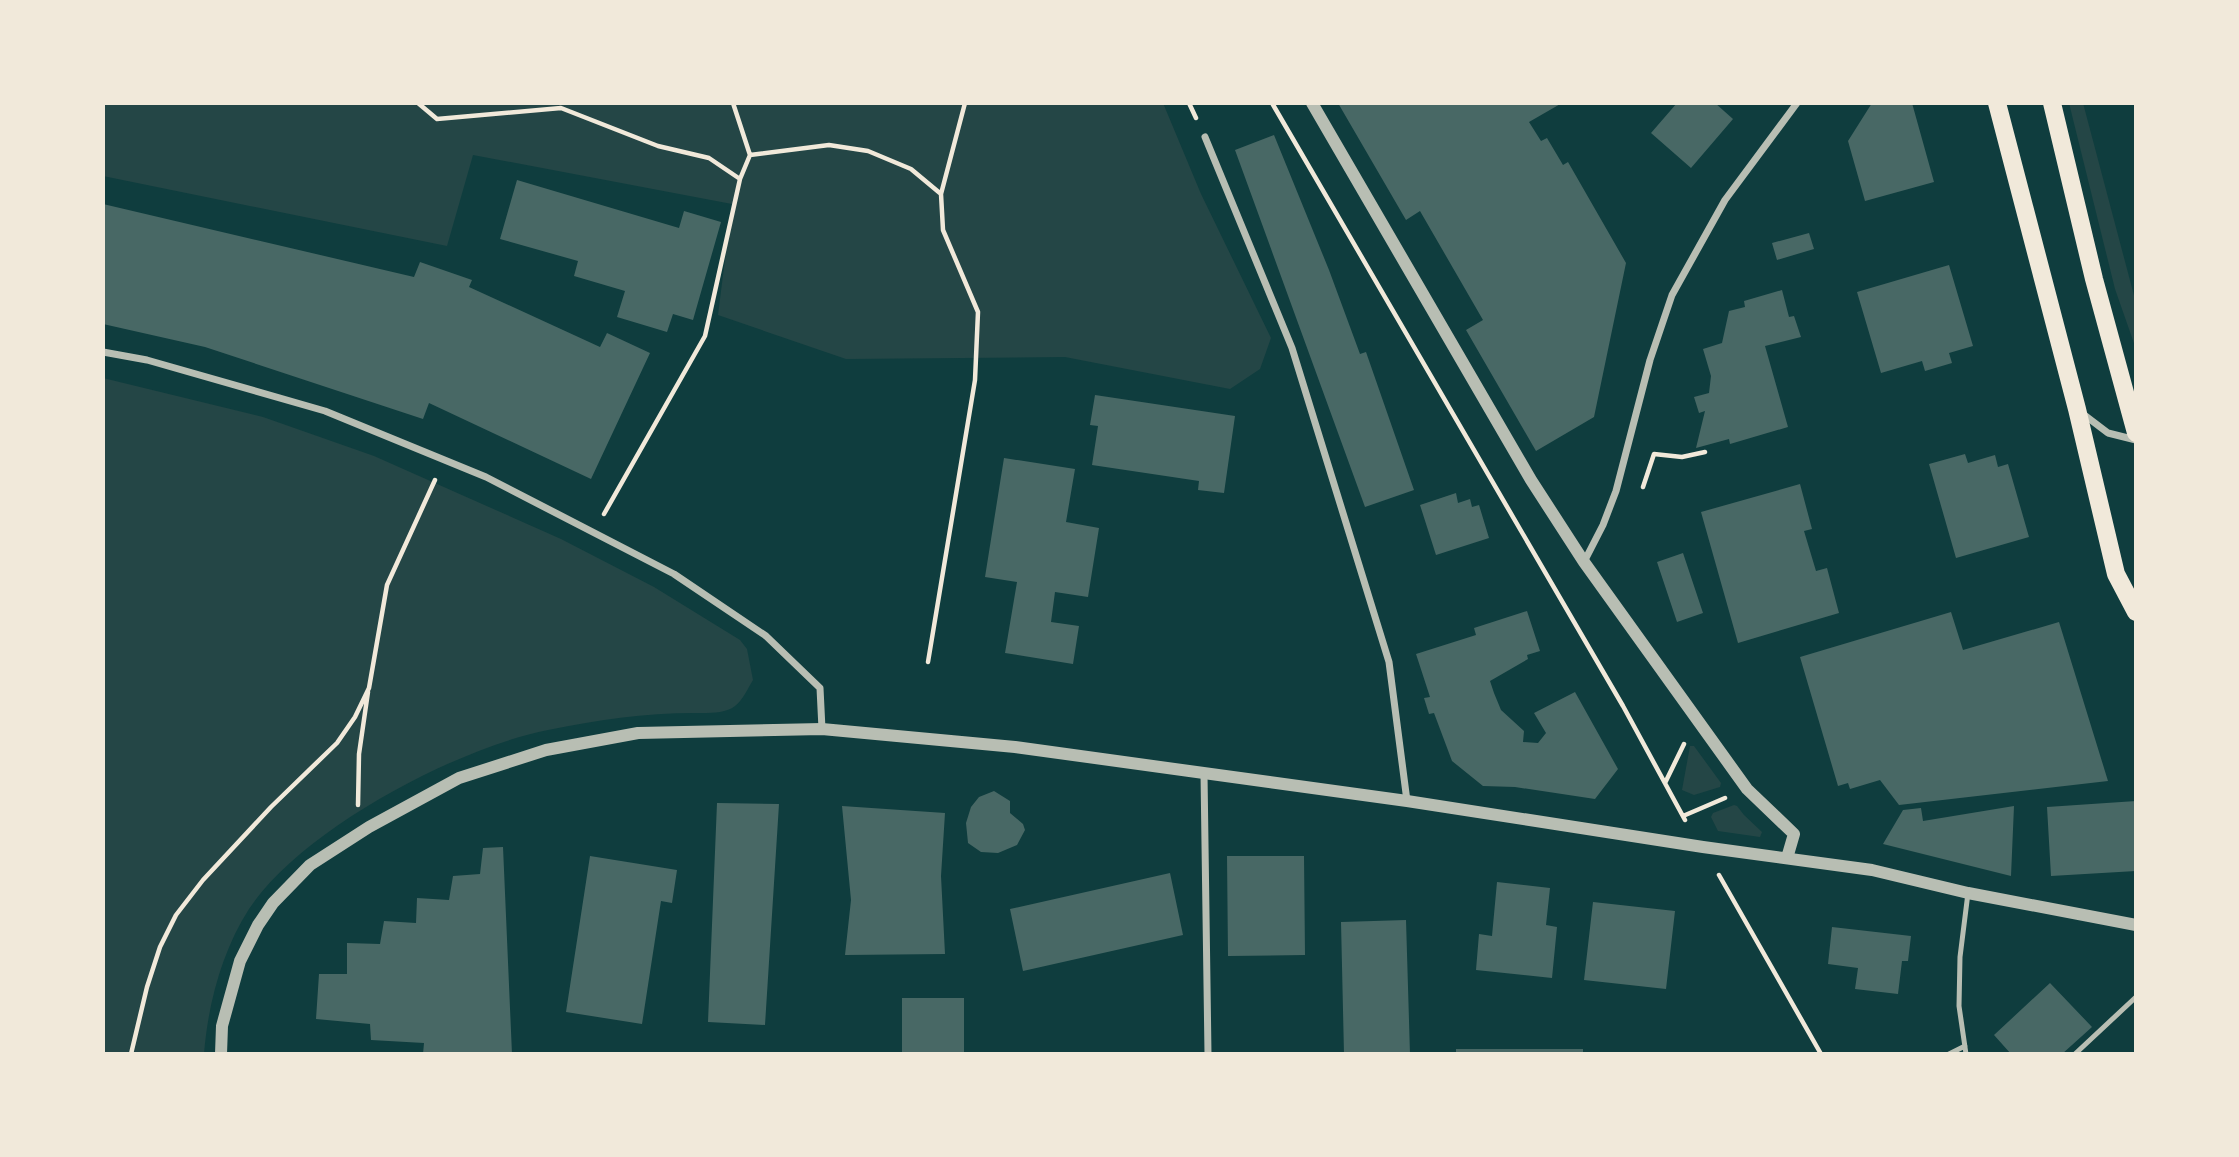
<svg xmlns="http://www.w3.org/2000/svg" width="2239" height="1157" viewBox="0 0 2239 1157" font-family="Rubik,sans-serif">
<rect width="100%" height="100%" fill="#0f3d3e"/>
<path fill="#244646" d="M103,103H1163L1201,194L1271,338L1260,369L1230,389L1065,357L846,359L718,315L732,204L473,155L447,246L103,176Z
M2069,103H2083L2136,303V349L2115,289Z
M103,378L263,417L374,456L561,539L654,587L740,640L747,649L753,680C748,688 743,700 735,706C725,714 707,713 694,713C645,713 596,720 548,730C456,748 301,830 249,909C222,951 208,1004 204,1054H103Z
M1690,746H1694L1721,783L1720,787L1694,795L1682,790Z
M1734,805L1737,806L1744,815L1762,832L1760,837L1718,831L1711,817L1713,813Z"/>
<path fill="#486865" d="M1338,103H1562L1529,122L1541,141L1547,138L1563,165L1568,162L1626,263L1594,417L1536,451L1466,330L1483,320L1420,211L1406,220Z
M1677,103H1715L1733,119L1691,168L1651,133Z
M1872,103H1912L1934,182L1865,201L1848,141Z
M1274,135L1329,270L1360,354L1366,352L1414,490L1365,507L1235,150Z
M517,180L679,228L684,211L721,222L693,320L673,314L667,332L617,317L625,291L574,276L578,261L500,239Z
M103,204L414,277L420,262L472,280L469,287L600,347L607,333L650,353L591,479L429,403L423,419L205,347L103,324Z
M1809,233L1814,249L1777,260L1772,243Z
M1949,265L1973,346L1949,353L1952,363L1925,371L1922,361L1881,373L1857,292Z
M1782,290L1789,317L1794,316L1801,337L1765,346L1788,427L1730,444L1729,439L1696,448L1705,411L1699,413L1694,397L1709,393L1711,376L1703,349L1722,343L1729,311L1745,307L1744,301Z
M1095,395L1235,416L1224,493L1198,490L1199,481L1092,465L1098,426L1090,425Z
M1965,454L1968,463L1995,455L1998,467L2008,464L2029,537L1956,558L1929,464Z
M1004,458L1075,469L1066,522L1099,528L1088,597L1055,592L1051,622L1079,626L1073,664L1005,653L1017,582L985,577Z
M1800,484L1812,529L1804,531L1816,571L1827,568L1839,613L1738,643L1701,512Z
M1456,493L1458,503L1470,499L1472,507L1479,505L1489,538L1436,555L1420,505Z
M1683,553L1703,613L1677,622L1657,562Z
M1527,611L1540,651L1527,655L1528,659L1490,681L1494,693L1501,710L1524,731L1523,742L1538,743L1546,733L1534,713L1575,692L1618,769L1595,799L1515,787L1483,786L1452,761L1434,713L1429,714L1424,698L1430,697L1416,654L1476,635L1474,628Z
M1951,612L1963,650L2059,622L2108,781L1899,805L1880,780L1850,789L1848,783L1838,786L1800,657Z
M994,791L1010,801V813L1023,824L1025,830L1017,845L998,853L981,852L968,843L966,823L971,807L979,797Z
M2136,801V871L2051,876L2047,807Z
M717,803L779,804L765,1025L708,1022Z
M842,806L945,813L941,876L945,954L845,955L851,900Z
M2014,806L2011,876L1883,844L1903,810L1921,808L1923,821Z
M503,847L512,1054H423L424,1043L371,1040L370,1024L316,1019L319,974H347V943L380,944L384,921L416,923L417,898L449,900L453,876L480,874L483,848Z
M590,856L677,870L672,903L661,901L642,1024L566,1012Z
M1227,856H1304L1305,955L1228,956Z
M1170,873L1183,935L1023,971L1010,909Z
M1497,882L1550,888L1546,925L1557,927L1552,978L1476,970L1479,934L1492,936Z
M1593,902L1675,911L1666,989L1584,980Z
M1406,920L1410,1054H1344L1341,922Z
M1832,927L1911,936L1908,961H1902L1898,994L1855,989L1858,968L1828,964Z
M2050,983L2092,1027L2062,1054H2011L1994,1035Z
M902,998H964V1054H902Z
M1456,1049H1583V1054H1456Z"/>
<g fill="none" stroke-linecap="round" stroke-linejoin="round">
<path stroke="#f1e9da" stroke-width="4.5" d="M418,103L437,119L561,108L658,146L709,158L740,179
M733,103L750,155L829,145L868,151L911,169L941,194L943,230L978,312L975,380L928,662
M1189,103L1196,118
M1272,103L1623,706L1685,820
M941,194L965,103
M1643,487L1654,454L1682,457L1705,452
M604,514L705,336L740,179L750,155
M1665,783L1684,744
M358,805L359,754L368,692
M1683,816L1725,798
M1719,875L1821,1054
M131,1054L147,987L160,947L176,915L203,880L271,807L337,743L355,717L369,688L387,585L435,480"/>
<path stroke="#b8beb3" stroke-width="5" d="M1949,1054L1965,1046
M1966,1054L1959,1006L1960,957L1968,893
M2075,1054L2136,997"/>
<path stroke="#b8beb3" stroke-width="7" d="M1205,137L1292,348L1389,662L1407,801
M103,352L147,360L325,411L486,477L674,574L766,636L820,688L822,729
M2083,414L2108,433L2136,440
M1584,562L1603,525L1616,491L1650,360L1672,295L1725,200L1797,103
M1204,774L1208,1054"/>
<path stroke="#b8beb3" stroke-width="12" d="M1312,103L1531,480L1584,562L1747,789L1794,834L1787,858
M221,1054L222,1026L240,961L258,925L273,903L310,865L369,827L459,778L546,750L638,733L822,729L1015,747L1407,801L1703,847L1872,870L1968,893L2136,925"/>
<path stroke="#f1e9da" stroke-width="18" d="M1997,103L2077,409L2116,574L2136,612
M2052,103L2094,279L2136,433"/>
</g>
<rect width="2239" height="1157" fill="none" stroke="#f1e9da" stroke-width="210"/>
</svg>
